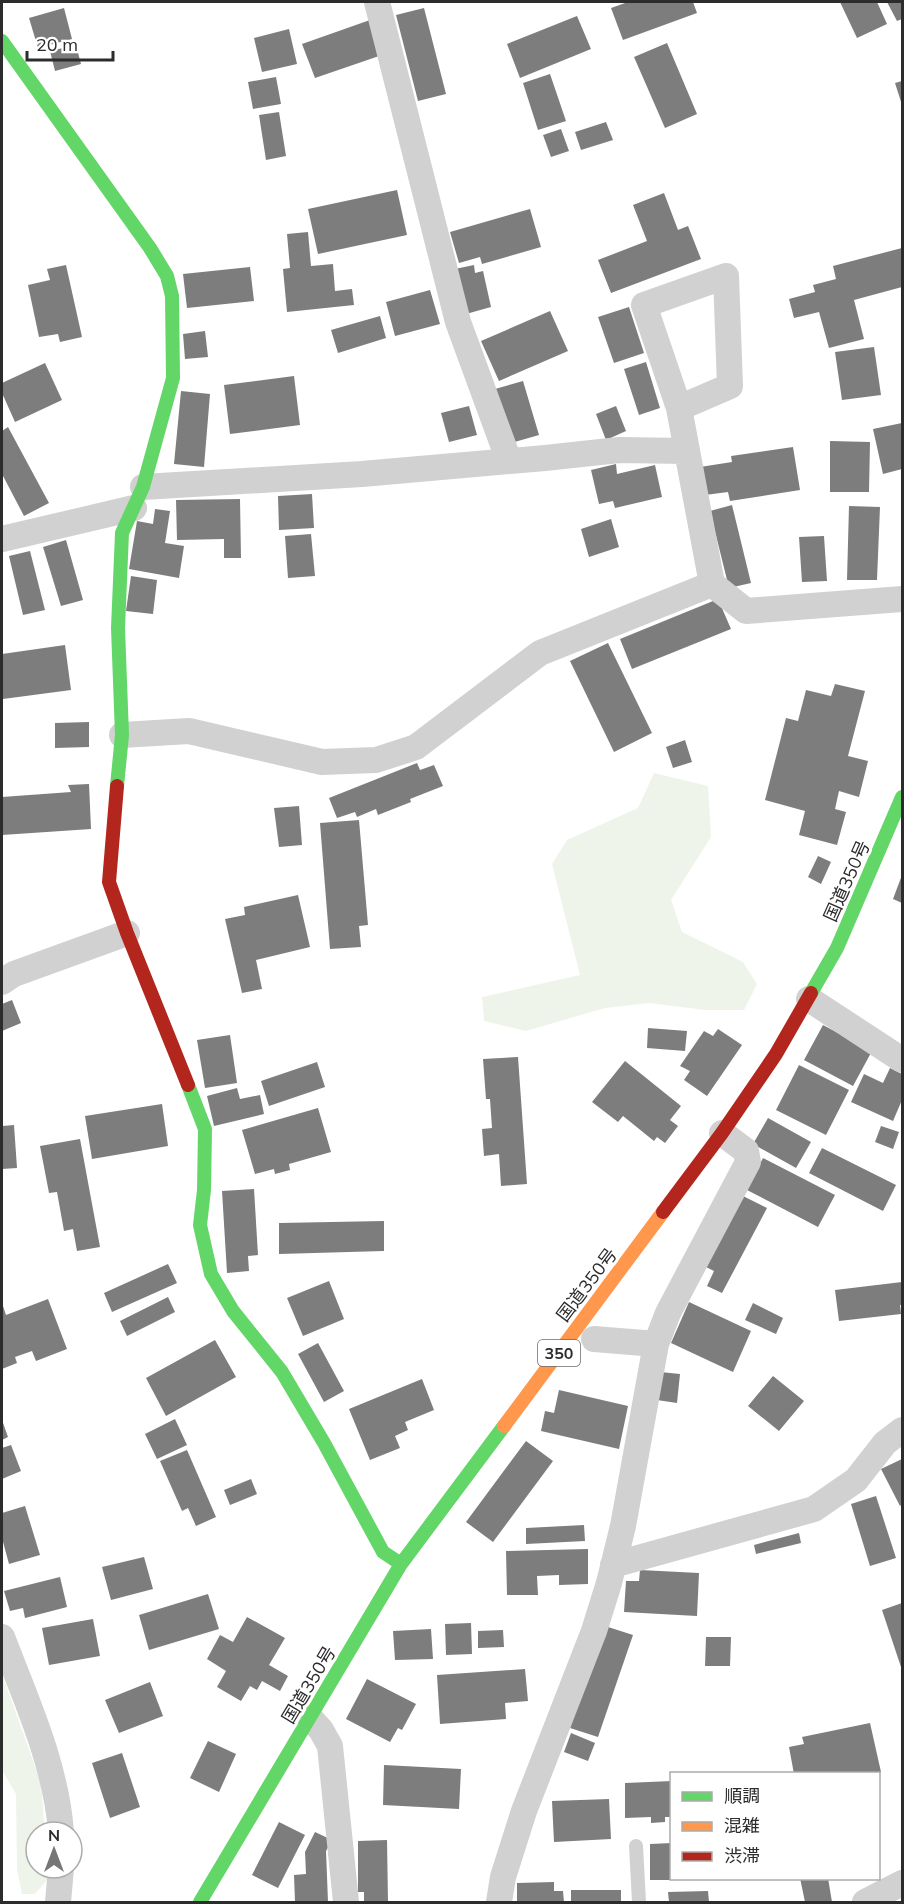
<svg xmlns="http://www.w3.org/2000/svg" width="904" height="1904" viewBox="0 0 904 1904" font-family="Mulish,'Noto Sans JP',sans-serif">
<rect width="100%" height="100%" fill="#fff"/>
<path fill="#eef4ea" d="M654,773L708,786L711,837L671,900L682,932L743,962L757,984L744,1010H705L649,1003L605,1008L526,1031L484,1021L482,997L580,975L552,864L567,840L638,808Z
M2,1674L41,1783L45,1832H36V1868H48L47,1880L35,1894H22L17,1869L16,1794L2,1770Z"/>
<path fill="#7d7d7d" d="M628,2H693L697,13L623,40L611,8Z
M840,2H877L887,24L857,38Z
M887,2H902V19L897,21Z
M64,8L72,39L38,48L29,18Z
M424,8L446,94L418,101L396,15Z
M577,16L591,49L520,78L507,44Z
M370,20L382,55L315,78L302,44Z
M289,29L297,64L262,72L254,38Z
M667,43L697,114L665,128L634,57Z
M76,45L81,64L55,71L50,51Z
M550,74L566,121L538,130L523,83Z
M276,77L281,104L253,109L248,82Z
M902,81V105L895,83Z
M279,112L286,156L266,160L259,115Z
M606,122L613,140L581,150L575,132Z
M561,129L569,151L551,157L543,135Z
M397,190L407,235L318,254L308,209Z
M664,193L678,230L688,226L701,259L611,293L598,260L647,241L633,205Z
M530,209L541,247L482,264L480,257L459,263L450,232Z
M308,232L311,266L333,264L335,291L352,289L354,305L287,312L283,269L290,268L287,234Z
M902,248V287L854,300L864,339L829,348L819,312L794,318L789,299L815,292L813,285L836,279L833,266Z
M66,265L82,337L60,342L58,334L39,337L28,285L50,280L47,269Z
M474,265L475,273L483,271L491,307L466,314L455,269Z
M250,267L254,301L187,308L183,274Z
M430,290L440,324L395,336L386,302Z
M629,307L644,353L614,363L598,317Z
M550,311L568,351L499,381L481,341Z
M380,316L386,338L338,353L331,330Z
M205,331L208,357L185,359L183,334Z
M874,347L881,395L842,400L835,352Z
M646,362L660,408L639,415L624,369Z
M45,363L62,400L15,422L2,393V383Z
M294,376L300,425L230,434L224,385Z
M523,381L539,435L511,443L495,389Z
M181,391L210,394L204,467L174,464Z
M469,406L477,435L449,442L441,413Z
M616,406L626,431L606,440L596,414Z
M902,423V469L883,474L873,429Z
M8,427L49,503L24,516L2,474V431Z
M830,441L870,442L869,492H830Z
M793,447L800,490L730,501L728,492L705,495L700,467L732,462L731,456Z
M616,464L617,474L655,465L662,497L615,508L613,501L599,504L591,470Z
M312,494L314,528L279,530L278,496Z
M240,499L241,558H224V539L177,540L176,500Z
M732,505L751,583L729,588L710,511Z
M849,506L880,507L877,580H847Z
M155,509L170,511L165,543L184,546L179,578L129,569L137,521L153,524Z
M611,519L619,547L589,557L581,529Z
M311,534L315,576L288,578L285,536Z
M824,536L827,581L802,582L799,537Z
M66,540L83,600L61,606L43,547Z
M30,551L45,610L23,615L9,556Z
M131,576L157,580L153,614L126,611Z
M718,599L731,629L632,669L620,639Z
M608,643L652,733L614,752L570,661Z
M65,645L71,690L3,699L2,654Z
M835,684L865,691L848,756L868,761L859,797L839,791L835,809L846,812L837,845L799,835L805,811L765,800L786,718L798,721L806,690L831,696Z
M89,722V747L55,748V723Z
M685,740L692,762L673,768L666,747Z
M417,763L420,770L434,765L443,786L410,799L411,802L378,815L376,809L357,817L355,812L337,818L329,798Z
M89,784L91,829L2,835V797L71,792L68,785Z
M299,806L302,845L279,847L274,808Z
M359,820L368,925L359,926L361,947L330,949L320,823Z
M818,856L831,862L821,884L808,877Z
M902,875V903L893,899Z
M298,895L310,947L256,960L262,989L242,993L225,919L245,915L244,907Z
M12,1000L21,1023L2,1031V1004Z
M823,1025L872,1051L853,1086L804,1060Z
M648,1028L687,1031L685,1051L647,1048Z
M718,1029L742,1045L707,1096L684,1080L690,1071L680,1066L704,1031L713,1036Z
M230,1035L237,1083L205,1088L197,1040Z
M518,1057L527,1184L501,1186L499,1154L484,1156L482,1129L492,1128L490,1099H486L483,1059Z
M625,1061L681,1106L670,1120L678,1126L665,1143L657,1137L654,1141L623,1116L618,1122L592,1102Z
M317,1062L325,1087L269,1106L261,1081Z
M799,1065L849,1090L826,1135L776,1110Z
M890,1068L902,1074V1100L893,1121L851,1102L864,1074L883,1083Z
M237,1088L240,1099L260,1095L264,1114L214,1126L207,1096Z
M162,1104L168,1146L92,1159L85,1116Z
M318,1108L331,1152L289,1164L290,1170L275,1174L274,1169L255,1174L242,1130Z
M768,1118L811,1142L796,1168L753,1144Z
M14,1125L17,1168L2,1169V1126Z
M881,1126L899,1132L893,1149L875,1142Z
M80,1139L100,1247L77,1251L73,1229L64,1231L57,1192L49,1193L40,1146Z
M822,1148L896,1185L883,1211L809,1173Z
M763,1158L835,1195L818,1227L747,1190Z
M254,1189L258,1255L248,1256L249,1271L227,1273L222,1191Z
M739,1194L767,1208L722,1293L707,1286L714,1271L702,1265Z
M384,1221V1251L279,1254V1223Z
M168,1264L177,1283L112,1312L104,1293Z
M329,1281L344,1319L303,1336L287,1298Z
M902,1282V1305H900L901,1314L839,1321L835,1290Z
M168,1297L175,1312L127,1336L120,1321Z
M48,1299L67,1349L36,1361L32,1351L15,1357L17,1363L2,1369V1303L6,1315Z
M689,1302L751,1331L733,1372L671,1343Z
M753,1303L783,1318L776,1334L745,1320Z
M215,1340L236,1377L166,1416L146,1378Z
M318,1343L344,1391L324,1402L298,1354Z
M660,1372L680,1374L677,1403L657,1400Z
M773,1376L804,1401L779,1431L748,1406Z
M422,1379L434,1410L405,1422L408,1430L395,1436L400,1448L370,1460L349,1409Z
M559,1390L628,1406L619,1449L541,1431L545,1411L554,1413Z
M175,1419L187,1445L157,1459L145,1434Z
M2,1420L8,1437L2,1440Z
M526,1441L553,1461L493,1542L466,1522Z
M11,1445L21,1471L2,1479V1448Z
M187,1450L216,1517L196,1526L188,1508L182,1511L160,1461Z
M902,1459V1504L900,1506L881,1469Z
M251,1479L257,1494L230,1505L224,1490Z
M876,1496L896,1558L870,1566L851,1504Z
M25,1506L40,1555L9,1564L2,1538V1513Z
M584,1525L585,1541L526,1544V1528Z
M799,1533L801,1543L756,1554L754,1545Z
M588,1549V1584L559,1585V1575L537,1576L538,1595H507L506,1551Z
M144,1557L153,1589L111,1600L102,1567Z
M640,1570L699,1573L697,1616L624,1612L626,1581H639Z
M60,1577L67,1607L25,1618L23,1608L10,1611L4,1591Z
M208,1594L219,1629L149,1650L139,1615Z
M902,1603V1670L882,1610Z
M247,1617L285,1638L269,1665L288,1676L280,1691L262,1681L257,1690L250,1686L241,1701L217,1687L226,1671L207,1659L220,1635L233,1642Z
M93,1619L100,1656L49,1665L42,1628Z
M471,1623L472,1654L446,1655L445,1624Z
M605,1626L633,1635L598,1737L570,1728Z
M431,1629L433,1659L395,1660L393,1631Z
M503,1630L504,1647L478,1648V1631Z
M706,1637H731L730,1666H705Z
M525,1669L528,1701L505,1703L506,1719L440,1724L437,1675Z
M367,1679L416,1704L402,1730L398,1728L390,1742L346,1719Z
M150,1682L163,1716L119,1733L105,1700Z
M870,1723L881,1772L872,1774H794L789,1747L804,1744L802,1737Z
M571,1733L595,1743L588,1761L564,1752Z
M208,1741L236,1754L219,1792L190,1778Z
M122,1753L140,1807L110,1818L92,1763Z
M384,1765L461,1769L459,1809L383,1805Z
M672,1781V1817H665V1822L651,1823V1817L625,1818V1783Z
M609,1799L611,1839L554,1842L552,1801Z
M279,1822L305,1835L278,1888L252,1875Z
M315,1832L332,1840L326,1851L328,1902H295L294,1875L306,1874L305,1852Z
M387,1840L388,1902H364V1892H358V1841Z
M672,1843V1880H650V1844Z
M800,1878H828L832,1902H805Z
M554,1882V1891H563L564,1902H517V1883Z
M571,1890H621V1902H571Z
M708,1891L709,1902H669L668,1892Z"/>
<g fill="none" stroke-linecap="round" stroke-linejoin="round">
<path stroke="#d1d1d1" stroke-width="14" d="M636,1846L639,1902"/>
<path stroke="#d1d1d1" stroke-width="26" d="M377,2L458,322L509,461
M679,408L730,386L726,276L644,305L679,408L712,584
M143,487L362,474L545,458L619,450L687,451
M2,539L134,508
M122,735L189,731L322,762L376,760L416,747L540,653L712,584L746,611L902,599
M2,982L14,974L127,933
M809,999L902,1060
M594,1339L656,1344
M613,1565L814,1509L856,1480L885,1443L902,1430
M2,1637C26,1700 56,1764 61,1832
M310,1718L321,1730L330,1746L346,1902
M58,1902L61,1868
M499,1902L503,1877L524,1811L594,1631L609,1583L623,1526L656,1344L668,1313L748,1162L746,1151L722,1133
M865,1902L902,1883"/>
<path stroke="#63d668" stroke-width="14" d="M2,41L150,248L167,276L172,296L173,378L143,487L122,533L118,628L122,735L117,786
M811,993L837,948L902,797
M188,1085L205,1129L204,1190L200,1225L211,1274L233,1311L282,1372L324,1443L383,1552L401,1564
M200,1902L401,1564L504,1426"/>
<path stroke="#ff974d" stroke-width="14" d="M504,1426L663,1212"/>
<path stroke="#b3261e" stroke-width="14" d="M117,786L109,882L127,933L188,1085
M663,1212L722,1133L776,1054L811,993"/>
</g>
<g text-anchor="middle" stroke-width="6" stroke-linejoin="round" paint-order="stroke">
<rect fill="#fff" stroke="#6b6b6b" stroke-width="1.5" x="538" y="1340" width="42" height="26" rx="4.5"/>
<g font-size="16" font-weight="bold" fill="#2c2c2c">
<text x="559" y="1359">350</text>
</g>
<g font-size="18" fill="#2c2c2c" stroke="#fff">
<text transform="translate(847 881) rotate(-66)" y="6">国道350号</text>
<text transform="translate(587 1285) rotate(-53)" y="6">国道350号</text>
<text transform="translate(309 1685) rotate(-59)" y="6">国道350号</text>
</g>
</g>
<rect width="904" height="1904" fill="none" stroke="#2c2c2c" stroke-width="6"/>
<rect x="670" y="1772" width="210" height="108" fill="#ffffff" stroke="#ababab" stroke-width="1.5"/>
<rect x="682" y="1792" width="30" height="9" fill="#63d668" stroke="#ababab" stroke-width="1.5"/>
<text x="724" y="1802" font-size="18" fill="#2c2c2c">順調</text>
<rect x="682" y="1822" width="30" height="9" fill="#ff974d" stroke="#ababab" stroke-width="1.5"/>
<text x="724" y="1832" font-size="18" fill="#2c2c2c">混雑</text>
<rect x="682" y="1852" width="30" height="9" fill="#b3261e" stroke="#ababab" stroke-width="1.5"/>
<text x="724" y="1862" font-size="18" fill="#2c2c2c">渋滞</text>
<g transform="translate(54 1850)"><circle r="28" fill="#ffffff" stroke="#ababab" stroke-width="1.5"/>
<path d="M0-4.5L10 22L0 15L-10 22Z" fill="#767676"/>
<text y="-9" font-size="16" font-weight="bold" text-anchor="middle" fill="#2c2c2c">N</text>
</g>
<path d="M27 51v9h86v-9" fill="none" stroke="#2c2c2c" stroke-width="3"/>
<text x="36" y="51" font-size="18" fill="#2c2c2c" stroke="#ffffff" stroke-width="4.5" paint-order="stroke">20 m</text>
</svg>
